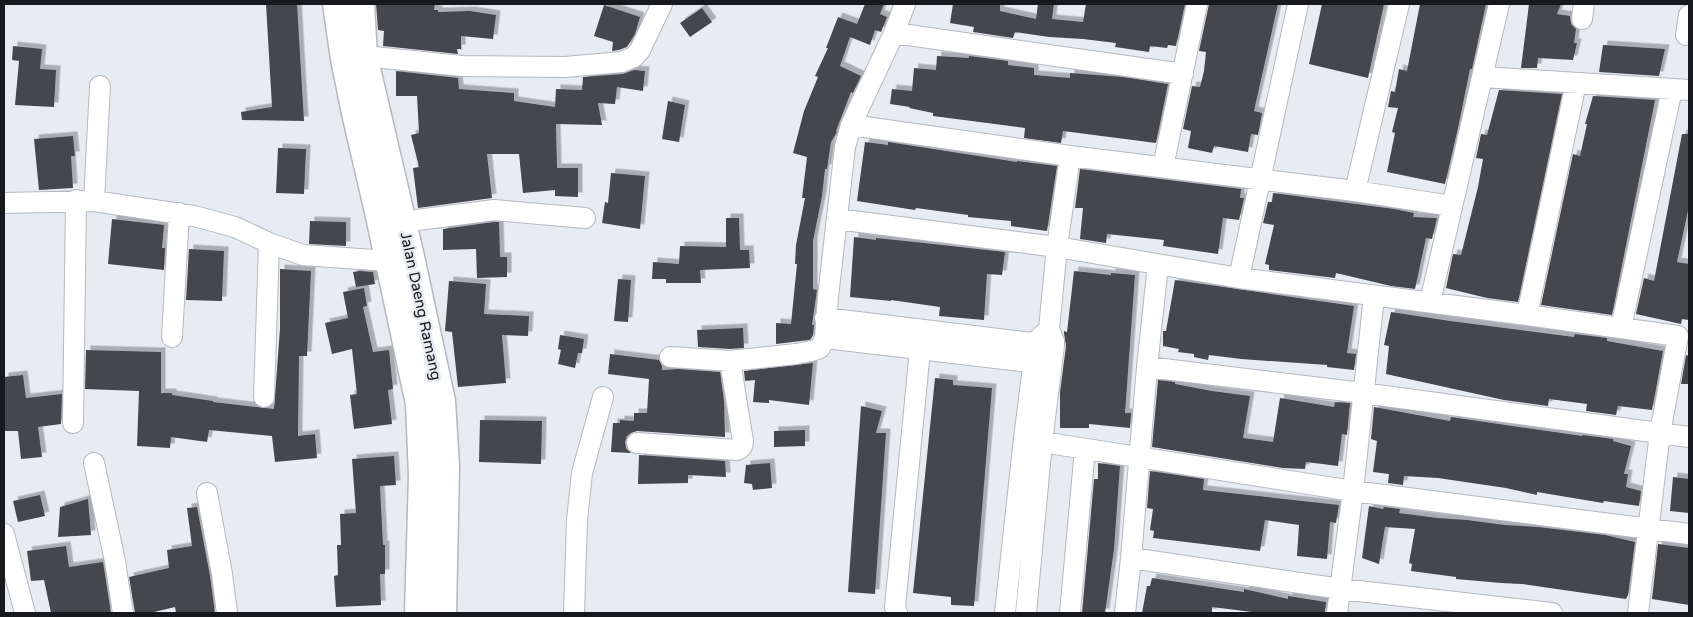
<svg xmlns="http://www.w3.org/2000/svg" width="1693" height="617" viewBox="0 0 1693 617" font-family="'Varela Round',sans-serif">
<defs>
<filter id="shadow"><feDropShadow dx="4.5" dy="-4.5" stdDeviation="0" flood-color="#0004"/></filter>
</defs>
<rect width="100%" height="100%" fill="#e7ebf2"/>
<path fill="#44474d" filter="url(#shadow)" d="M266,4H297L304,121L242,120L241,112L272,107Z
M376,4H435L434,10H438V12L470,11L496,15L493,39L461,36V49H457L458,54L383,46L384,31L378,30Z
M865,4H884L880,14L887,17L881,32L875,30L870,45L850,37L840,66L861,76L853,93L851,92L836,131L837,132L831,142L827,169H825L822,196L813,241V289L817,290L812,325H814L813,335L811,339L809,340L776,344V323L791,324L797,264H795L796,245L805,198H802L807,157L793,153L804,111L818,77L815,76L828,48H826L838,17L857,24Z
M953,4H1000V11L1036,19L1038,4H1054L1052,19L1083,22L1086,4H1185L1176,46L1168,45L1167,48L1150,46L1149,52L1115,47L1116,43L1083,39L1049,37L1015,32L1013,38L973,32L974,27L950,23Z
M1209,4H1278L1254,111L1262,113L1258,135L1251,134L1248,152L1214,146L1212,153L1188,148L1191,131L1183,129L1192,86L1200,87L1204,71L1206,52L1199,51Z
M1322,4H1384L1368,78L1309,64Z
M1420,4H1486L1472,69H1470L1458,128L1445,184L1387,172L1395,133L1392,132L1398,108L1388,107L1391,91L1395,92L1399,69L1407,71Z
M1529,4H1561L1557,14L1570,16L1571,24L1576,29L1574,43H1577L1573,60L1538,58L1537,68H1521Z
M604,5L640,17L635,34L627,47L619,50L612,51L613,42L594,36Z
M702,8L712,22L690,37L680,23Z
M1603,45L1665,49L1659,76L1599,72Z
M13,46L42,49L40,69L56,70L54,107L15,105L19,61L12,60Z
M937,56L969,58V56L1008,61V65L1034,68V75L1070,78V73L1123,77L1168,84L1156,143L1063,131L1061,143L1024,138L1025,128L933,116V113L909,108L910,107L890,104L892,89L912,91L914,68L936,70Z
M634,70L645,71L643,91L617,87L615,104L598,103L602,125L556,124L557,168H578V197L555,196V190L523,193L519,154H487L492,198L418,208L413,168L419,167L411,135L419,133L417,96H396V71L458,78L459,89L514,93V101L555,107L556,89L582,90L583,77L623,74Z
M1499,90L1562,94L1518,302L1487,298L1446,288L1453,254L1461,255L1478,187L1483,159L1476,158L1481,134L1487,135Z
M1593,96L1655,100L1612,315L1541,305L1573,154L1580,156L1587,124H1585Z
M668,101L685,105L679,142L662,139Z
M1682,134H1689V206L1677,262L1689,264V320L1682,319L1681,324L1636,314L1644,278L1654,281Z
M73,136L75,156H71L73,188L39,190L34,139Z
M865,142L888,145V142L1017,162V161L1057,166L1047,231L1011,226V221L968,217V215L916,208L915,210L857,201Z
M278,148L306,149L304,194L276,193Z
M1080,169L1241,189L1240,198H1244L1239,220L1223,218L1218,254L1163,246L1164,240L1107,234L1106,243L1080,239L1083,208H1075Z
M611,173L645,176L640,229L602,223L605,202L608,203Z
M1273,193L1394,209L1414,213L1413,217L1437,218L1432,239L1426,238L1415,289L1391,286L1336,273L1335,278L1269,270V265L1265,264L1274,225L1263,223L1268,202H1272Z
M726,218H739L740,250H749L750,268L700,270L701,283H666V279H652L653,262L679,264L680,246L726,247Z
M112,219L164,225L162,248H165L164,270L108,264Z
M310,221L346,222V246L309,244Z
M494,222H499L500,257H507V277L477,278L476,249L443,250V229Z
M854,237L876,240V238L915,242L1005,252L1002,275L987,274L984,320L939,316L940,307L891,300V301L850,297Z
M189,249L224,251L222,301L186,300Z
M280,269L311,271L307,356H299L298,436L315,434L317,458L275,462L272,436L209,430L207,442L171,437L170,448L137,446L139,391L85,389L86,350L161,352V393H172V395L213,401V402L274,409L280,329Z
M359,271L373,272L375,284L356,287L353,272Z
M1074,271L1111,275V273L1135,275L1125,413H1131L1130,428L1089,424V428H1060V392L1066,346L1064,333V331L1067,332Z
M618,279L631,280L628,322L614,321Z
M1175,280L1354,306L1347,353L1356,354L1354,370L1327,367V365L1241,359L1209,355L1208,360L1194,357V354L1178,352L1179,349L1163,346V331H1166Z
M449,281L486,284L484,314L529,316L528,336L502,335L506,383L458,387L452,332L445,331Z
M364,288L367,306L363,307L373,352L389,350L393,389L388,390L392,424L354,429L350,395L357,394L352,349L332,354L325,323L348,318L343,292Z
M1391,312L1450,321L1574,337L1575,334L1607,338V341L1663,351L1652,410L1618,406L1616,415L1586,411L1587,404L1549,399L1548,406L1504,400L1386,374L1389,346L1384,345Z
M743,328L744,348L730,349L698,347L697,330Z
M560,335L584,339L582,353H578L575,368L558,364L561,350L558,349Z
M610,354L659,360L662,366V370L678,369L720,372L724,401L725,437L637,431L631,433L627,436L625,442L626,448L631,453L611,452L613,423H620V420L634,421V413H647L649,379L608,374Z
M1686,355L1689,356V384H1681Z
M813,363L809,405L769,400V403L753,402L755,380L745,381L744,371Z
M23,375L26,398L62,394L61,424L38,427L42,457L21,459L18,431H4V377Z
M935,378L953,380V385L992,388L974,606L951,605V597L913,593Z
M1158,380L1175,382V384L1212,391L1250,396L1243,438L1273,442L1280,398L1334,407L1335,402L1350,403L1347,435L1342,434L1338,466L1306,462L1305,469L1283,468L1152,447Z
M861,406L882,411L876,433H886L875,594L848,592Z
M1374,407L1450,421L1451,417L1582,436L1583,435L1613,439V441L1631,446L1624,474H1628L1626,487L1641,491L1639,506L1604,501L1603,503L1537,492V495L1506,488L1438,478L1404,476L1403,485L1388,483L1389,474L1373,472L1377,441L1371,439Z
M480,420L542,421L541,464L479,462Z
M805,430V446L774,447V431Z
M639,455L725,461L726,477L688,475V483L638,484Z
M394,456L396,485L380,486L383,545H385V574H380L381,605L336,607L334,576L338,575L337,545H341L340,514L356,513L352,459Z
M770,463L772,488L753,490L752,484L744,483L746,465Z
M1098,463L1120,466L1114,549L1105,613H1082L1094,479H1098Z
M1150,471L1204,479L1203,490L1339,505L1336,523L1330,522L1327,559L1297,556L1299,525L1265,520L1260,551L1153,538L1154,531L1150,530L1153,509L1147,508Z
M1673,477L1689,479V513L1670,511Z
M40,495L45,516L18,522L13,501Z
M88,499L91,535L58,537L60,507Z
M1369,506L1383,509L1384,507L1400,509L1399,513L1438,518L1467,520L1505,525L1538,527L1605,535L1635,542L1628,595L1626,599L1522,584L1501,583L1456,579V577L1411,571L1412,564L1409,563L1415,529L1385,527L1379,564L1362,558Z
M197,507L210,576L215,613H176L175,607L150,613H135L129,577L169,568L167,550L192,546L187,508Z
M1658,544L1689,548V605L1652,599Z
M66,546L69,567L103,562L111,613H51L44,580L31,581L27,551Z
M1152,578L1244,592V589L1288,599V596L1326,602L1325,613H1260L1212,607V613H1142L1147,586H1150Z"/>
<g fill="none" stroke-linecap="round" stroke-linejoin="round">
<g stroke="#b5b8bf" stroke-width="22">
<path id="minor" d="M1582,19L1584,4
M894,33L1183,74
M1686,35L1689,15
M351,58L364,56L462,66L565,67L622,62L634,57L640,50L662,4
M1483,77L1689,90
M851,125L1070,156L1355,191L1452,206
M1163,167L1197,4
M1355,191L1399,4
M94,201L100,86
M4,203L94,201L194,216L235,227L269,243L303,255L388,261L402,258
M837,219L1057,247L1070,156
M402,222L494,210L585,218
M1239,278L1298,4
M1430,302L1499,4
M1527,315L1576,83
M825,318L1049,345
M1621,328L1672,89
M172,337L179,213
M825,338L1046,364
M670,357L730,361L796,354L812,351L820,348L825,338L828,297L845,147L851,125L894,33L905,4
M1147,367L1363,393L1689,437
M264,397L269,243
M73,423L76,200
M1042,442L1353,491L1689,534
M637,443L737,450C742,448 743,446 743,441L730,361
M94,463L115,561L123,613
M207,493L222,574L227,613
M4,534L25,613
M1131,558L1147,367L1158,265
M574,613L577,520L582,473L603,397
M897,613L895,607L920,350
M1005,613L1024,438L1036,343L1037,340L1049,329
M1026,613L1042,442L1054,346V341L1049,329L1057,247L1239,278L1527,315L1678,336L1660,433L1638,613
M1070,613L1085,449
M1125,613L1131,558L1341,589L1552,613
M1337,613L1353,491L1374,296"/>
</g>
<g stroke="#b5b8bf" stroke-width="29">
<path id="major" d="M336,4L344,59L355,113L379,216L419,404L422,476L418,613
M361,4L364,56L411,257L442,401L446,466L443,613"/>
</g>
<use href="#minor" stroke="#fff" stroke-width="20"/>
<use href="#major" stroke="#fff" stroke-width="26"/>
</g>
<g text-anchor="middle" stroke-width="5" stroke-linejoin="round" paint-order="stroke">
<g font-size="15" fill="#18191c" stroke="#e7ebf2">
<text transform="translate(421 306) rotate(78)" y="5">Jalan Daeng Ramang</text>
</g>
</g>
<rect width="1693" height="617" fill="none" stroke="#18191c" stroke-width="10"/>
</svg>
